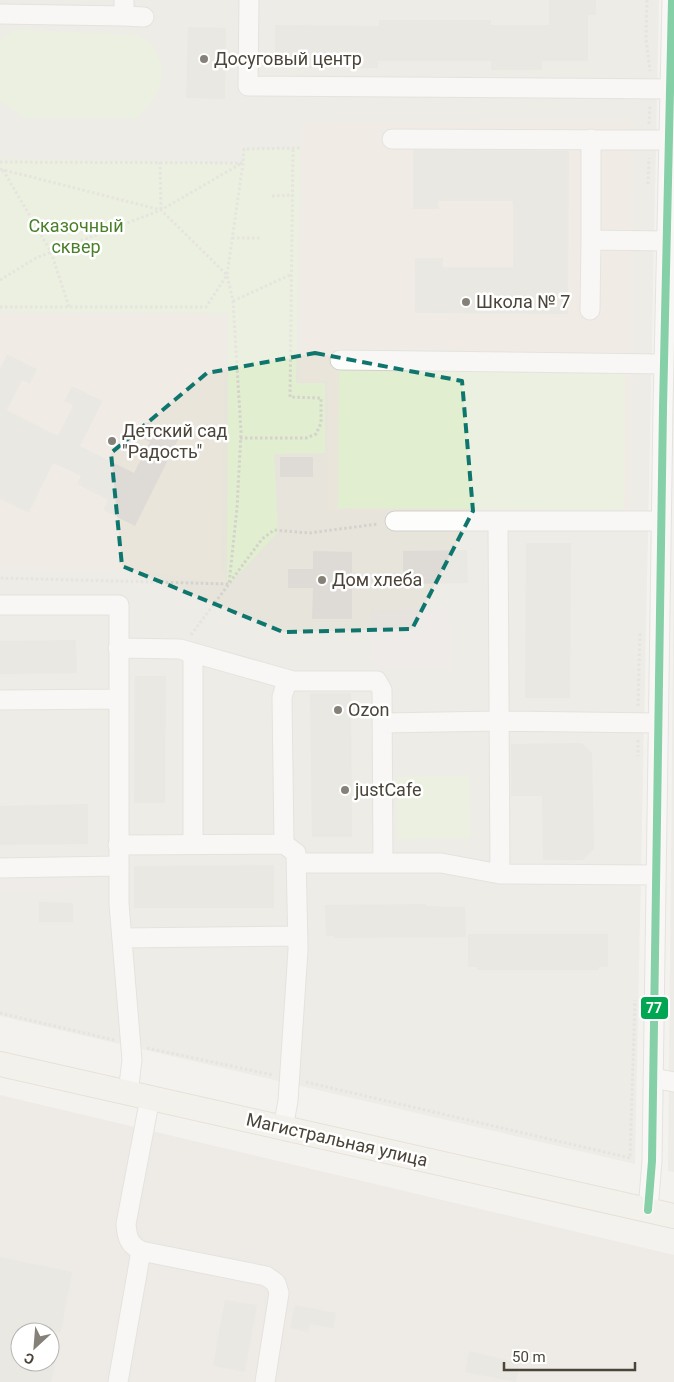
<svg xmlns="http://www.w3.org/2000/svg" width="674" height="1382" viewBox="0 0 674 1382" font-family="Roboto,sans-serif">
<rect width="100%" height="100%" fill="#f4f2ee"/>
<path fill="#e7e4dc" d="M0,0H659L635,1164L0,1016Z
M674,549V1172L668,1171Z"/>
<path fill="#e6e2de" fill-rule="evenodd" d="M0,1095L674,1255V1382H0ZM20,1332H50V1362H20Z"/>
<path fill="#eae5da" d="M633,120L629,514L328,510V381H300L303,123Z
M0,315H226L221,570L229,584L123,569L0,568Z"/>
<path fill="#e1eecf" d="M16,30L138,35L155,48L161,64V84L153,99L137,118H26L0,101V40Z
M300,148L296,383H325V453L274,454L278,532L227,587L228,313L0,311V159L242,163L244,149Z
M339,367L625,369L624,510L338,508Z
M469,776L470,838L398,839L397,777Z"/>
<path fill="#e6e3df" d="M450,609L451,668L372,669L371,610Z
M78,875V892L0,893V876Z"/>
<path fill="#dedbd6" d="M549,0H596V15H588V61H542V70H491V61H378V68H275V25L379,26V20H491V25H549Z
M188,27L226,28L225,99L186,98Z
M413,150L569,151L568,314L415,313V258H443V267H513V201H438L439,209H413Z
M7,354L37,369L30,384L22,380L7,410L58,436L73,405L64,401L72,386L103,401L80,446L134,473L150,442L138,436L145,421L179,438L135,526L103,510L108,500L77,484L81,476L53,463L29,513L0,499V369Z
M280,457H313V477H280Z
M526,543H571L570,698H525Z
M467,550L468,583L403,584V551Z
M313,551L352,552V619H312L313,588H288V569H313Z
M76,640L77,673L0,674V641Z
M135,676H166L165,803H134Z
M310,693H351L352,837H312Z
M582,743L592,753L594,849L583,860H543L542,796H511V744Z
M88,804V844L0,845V806Z
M274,865V908H134V866Z
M39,902L73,903V922H39Z
M426,904V906L465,907L466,937L334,938V936H326L325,905Z
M468,934H608V967H599V970H477V967H468Z
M0,1257L72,1272L61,1332H20V1362H55L51,1382H0Z
M225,1300L257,1305L245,1372L213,1366Z
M295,1305L336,1313L333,1328L310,1324L308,1332L290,1328Z
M469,1351L520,1363L516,1382L465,1372Z"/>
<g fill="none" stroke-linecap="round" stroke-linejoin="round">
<g stroke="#d2d0cb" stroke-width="21">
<path id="minor" d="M249,0L248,86L670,89
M0,14L124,16V0
M124,16L144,17
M392,139L669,140
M591,139V240
M590,310L591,240L666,241
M340,360L663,364
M395,521H661
M498,521L500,874
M0,605H119V904L132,1060L128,1093
M118,648L180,649L187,651L193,657V844
M187,651L293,681
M0,700L118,699
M383,723L498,721L658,723
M284,844L282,697L286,684L293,681H377L382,690L383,863
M118,845L284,844L296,853L298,950L288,1101L283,1128
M298,863H441L500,874L656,875
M0,868L118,866
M122,938L298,936
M653,1078L674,1082
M150,1098L126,1224C127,1238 129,1244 141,1251L266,1276L276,1283L279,1293L265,1382
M648,1210L652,1161L663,408L672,0
M118,1382L141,1251"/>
</g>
<g stroke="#d6cebb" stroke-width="26">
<path id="major" d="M0,1064L674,1216"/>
</g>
<path stroke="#d3d2cc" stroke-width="3" stroke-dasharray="2.5 2.5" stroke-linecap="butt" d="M647,0L646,39L650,71
M649,124L650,105
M0,162L243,163L244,149L300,148
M160,162L161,209
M0,169L161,210L227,275L233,301L241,432L237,508L229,584L0,578
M3,170L51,252L69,307
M648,184L649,158
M272,196L293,195
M232,238H260
M0,280L36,258L161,210L242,163
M233,301L292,274
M0,307H206L227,275L243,163
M240,438H306L316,434L321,423V398L290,397L293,148
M191,635L262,539L274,530L309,533L378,524
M638,706L640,632
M638,740V756
M0,1013L114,1040
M147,1048L273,1075
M306,1082L630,1158L635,1000"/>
<use href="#minor" stroke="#fdfdfc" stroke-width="19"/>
<use href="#major" stroke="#f2efe6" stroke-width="24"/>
<g stroke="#fff" stroke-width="11">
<path id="bus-1" d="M648,1210L652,1161L663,408L672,0"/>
</g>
<use href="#bus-1" stroke="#00a651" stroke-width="8"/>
</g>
<path d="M0 0H674V1382H0ZM315,353L462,381L473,511L412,629L283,632L122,566L111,453L207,373Z" fill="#f4f2ee" fill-opacity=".55" fill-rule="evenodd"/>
<path fill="none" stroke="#0f766e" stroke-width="4" stroke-dasharray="10 6" stroke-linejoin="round" d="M315,353L462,381L473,511L412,629L283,632L122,566L111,453L207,373Z"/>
<g fill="#868178" stroke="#fff" stroke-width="2">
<circle cx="204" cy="59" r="5"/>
<circle cx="466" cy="302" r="5"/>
<circle cx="112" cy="441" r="5"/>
<circle cx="322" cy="580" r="5"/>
<circle cx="338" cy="710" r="5"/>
<circle cx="345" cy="790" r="5"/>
</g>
<g text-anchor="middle" stroke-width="5" stroke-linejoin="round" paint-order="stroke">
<g font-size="18" fill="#4b4439" stroke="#fff" text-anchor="start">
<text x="214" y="65">Досуговый центр</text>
<text x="476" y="308">Школа № 7</text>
<text x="122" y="437">Детский сад<tspan x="122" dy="21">"Радость"</tspan></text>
<text x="332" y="586">Дом хлеба</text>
<text x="348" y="716">Ozon</text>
<text x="355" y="796">justCafe</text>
</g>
<g font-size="18" fill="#4a7f2a" stroke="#fff">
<text x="76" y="232">Сказочный<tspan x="76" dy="21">сквер</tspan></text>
</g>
<g font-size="18" fill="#4b4439" stroke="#fff">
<text transform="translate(337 1140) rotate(13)" y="6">Магистральная улица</text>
</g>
</g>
<rect stroke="#fff" stroke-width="2" x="640" y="996" width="29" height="24" rx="5" fill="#00a651"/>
<g font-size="14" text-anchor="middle" font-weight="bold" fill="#fff">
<text x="654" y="1013">77</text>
</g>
<g transform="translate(35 1347) rotate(206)"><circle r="24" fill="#ffffff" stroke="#b7b4b0"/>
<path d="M0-4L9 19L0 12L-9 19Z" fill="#868178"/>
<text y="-8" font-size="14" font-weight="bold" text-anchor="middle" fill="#4b4439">С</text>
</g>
<path d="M504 1362v8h131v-8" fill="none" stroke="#4b4439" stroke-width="2.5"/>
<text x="512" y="1362" font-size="15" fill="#4b4439" stroke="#ffffff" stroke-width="4" paint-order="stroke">50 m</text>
</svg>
